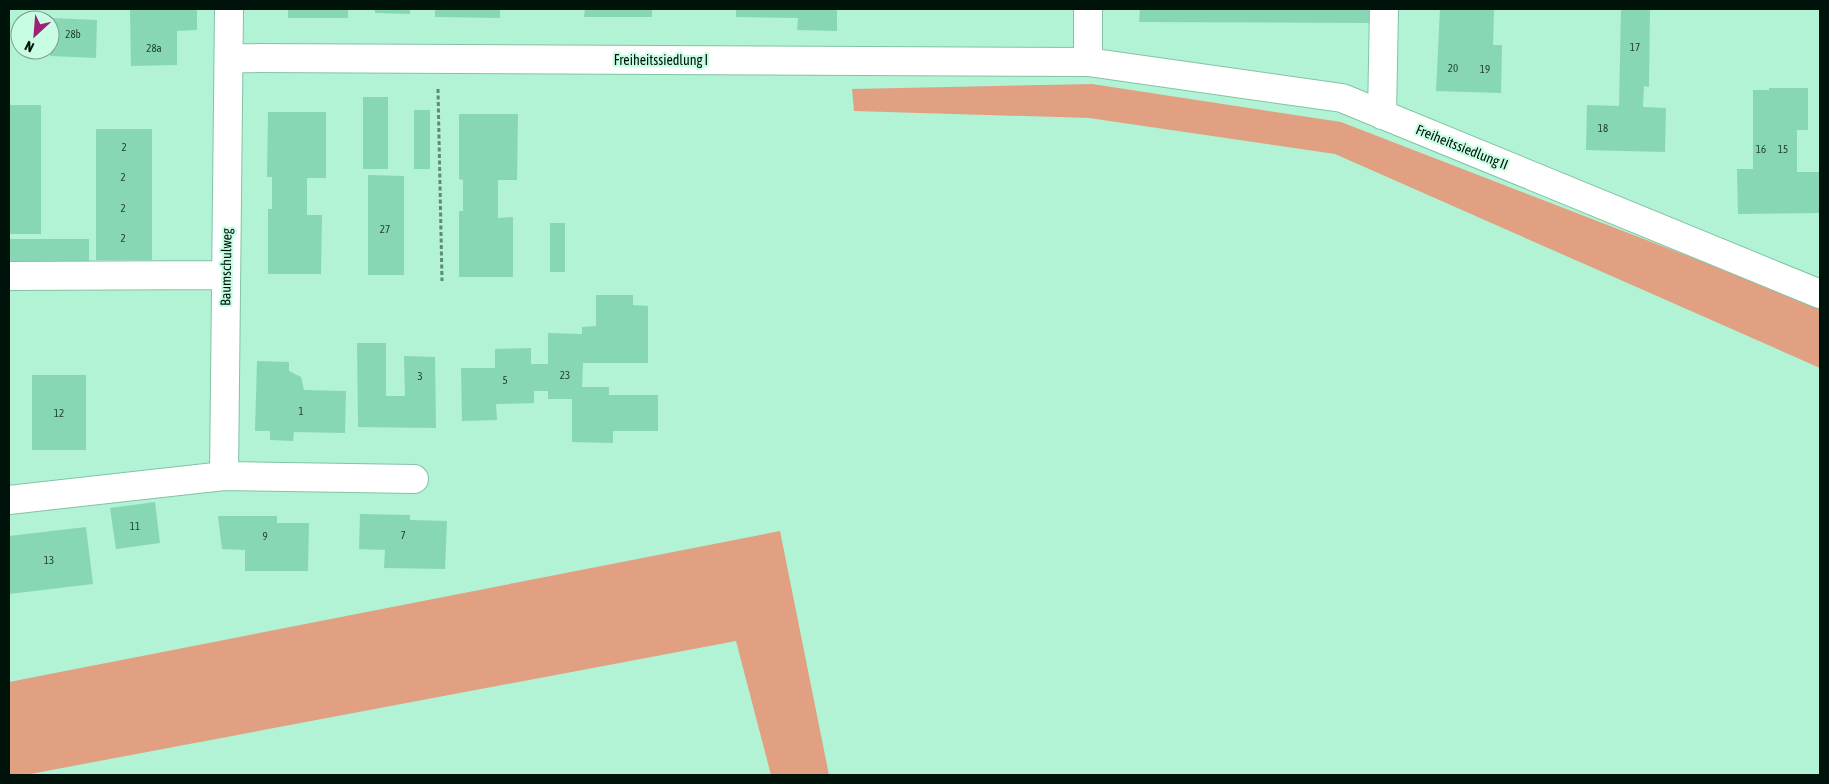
<svg xmlns="http://www.w3.org/2000/svg" width="1829" height="784" viewBox="0 0 1829 784" font-family="'Asap Condensed',sans-serif">
<rect width="100%" height="100%" fill="#b1f3d4"/>
<path fill="#e2a083" d="M1092,84L1341,122L1820,307V368L1335,154L1089,118L854,111L852,89Z
M780,531L829,775H771L736,641L25,775H9V682Z"/>
<path fill="#88d7b4" d="M130,9H197V30L177,31V65L131,66Z
M288,9H348V18H288Z
M375,9H410V14L375,13Z
M435,9H500V18L435,17Z
M585,9H652V17H584Z
M736,9H837V31L797,30L798,18L736,17Z
M1140,9H1370V23L1139,22Z
M1440,9H1494L1493,45H1502L1501,93L1436,91Z
M1621,9H1650L1649,87L1644,86L1643,107L1666,108L1665,152L1586,150L1587,105L1619,106Z
M51,18L97,20L96,58L50,56Z
M1769,88H1808V130H1797V172H1819L1820,213L1738,214L1737,169H1753V90H1769Z
M363,97H388V169H363Z
M9,105H41V234H9Z
M414,110H430V169H414Z
M268,112H326V178H307V215H322L321,274H268V209H272V177H267Z
M459,114H518L517,180H498V218L513,217V277H459V211H463V180L459,179Z
M96,129H152V260H96Z
M368,175L404,176V275H368Z
M550,223H565V272H550Z
M9,239H89V262L9,261Z
M596,295H633V305L648,306V363H583L582,387H609V395H658V431H613V443L572,442V399H548V391H534V403L496,404L497,420L462,421L461,368H495V349L531,348V364H548V333L582,334V327L596,326Z
M357,343H386V396H405L404,356L435,357L436,428L358,427Z
M257,361L289,362V371L301,377L304,390L346,391L345,433L294,432L293,441L270,440V431H255Z
M32,375H86V450H32Z
M155,502L160,543L116,549L110,508Z
M360,514L410,515V520L447,521L445,569L384,568L385,550L359,549Z
M218,516H277V523H309L308,571H245V550L222,549Z
M86,527L93,584L9,594V536Z"/>
<g fill="none" stroke-linecap="round" stroke-linejoin="round">
<g stroke="#82c3a5" stroke-width="30">
<path id="minor" d="M229,58L1088,62L1342,98L1820,294
M1088,62V9
M1382,115L1384,9
M9,276L225,275
M224,476L414,479
M9,500L224,476L229,9"/>
</g>
<path stroke="#5f8b76" stroke-width="3" stroke-dasharray="4 2.5" stroke-linecap="butt" d="M438,89L442,281"/>
<use href="#minor" stroke="#fff" stroke-width="28"/>
</g>
<g text-anchor="middle" stroke-width="4.5" stroke-linejoin="round" paint-order="stroke">
<g font-size="11" fill="#224434">
<text x="73" y="38">28b</text>
<text x="1635" y="51">17</text>
<text x="154" y="52">28a</text>
<text x="1453" y="72">20</text>
<text x="1485" y="73">19</text>
<text x="1603" y="132">18</text>
<text x="124" y="151">2</text>
<text x="1761" y="153">16</text>
<text x="1783" y="153">15</text>
<text x="123" y="181">2</text>
<text x="123" y="212">2</text>
<text x="385" y="233">27</text>
<text x="123" y="242">2</text>
<text x="565" y="379">23</text>
<text x="420" y="380">3</text>
<text x="505" y="384">5</text>
<text x="301" y="415">1</text>
<text x="59" y="417">12</text>
<text x="135" y="530">11</text>
<text x="403" y="539">7</text>
<text x="265" y="540">9</text>
<text x="49" y="564">13</text>
</g>
<g font-size="14" fill="#00130a" stroke="#c8fde4">
<text x="661" y="65">Freiheitssiedlung I</text>
<text transform="translate(1462 147) rotate(22)" y="5">Freiheitssiedlung II</text>
<text transform="translate(226 267) rotate(-89)" y="5">Baumschulweg</text>
</g>
</g>
<rect width="1829" height="784" fill="none" stroke="#00130a" stroke-width="20"/>
<g transform="translate(35 35) rotate(206)"><circle r="24" fill="#c8fde4" stroke="#789f8d"/>
<path d="M0-4L9 19L0 12L-9 19Z" fill="#9f2176"/>
<text y="-8" font-size="14" font-weight="bold" text-anchor="middle" fill="#00130a">N</text>
</g>
</svg>
